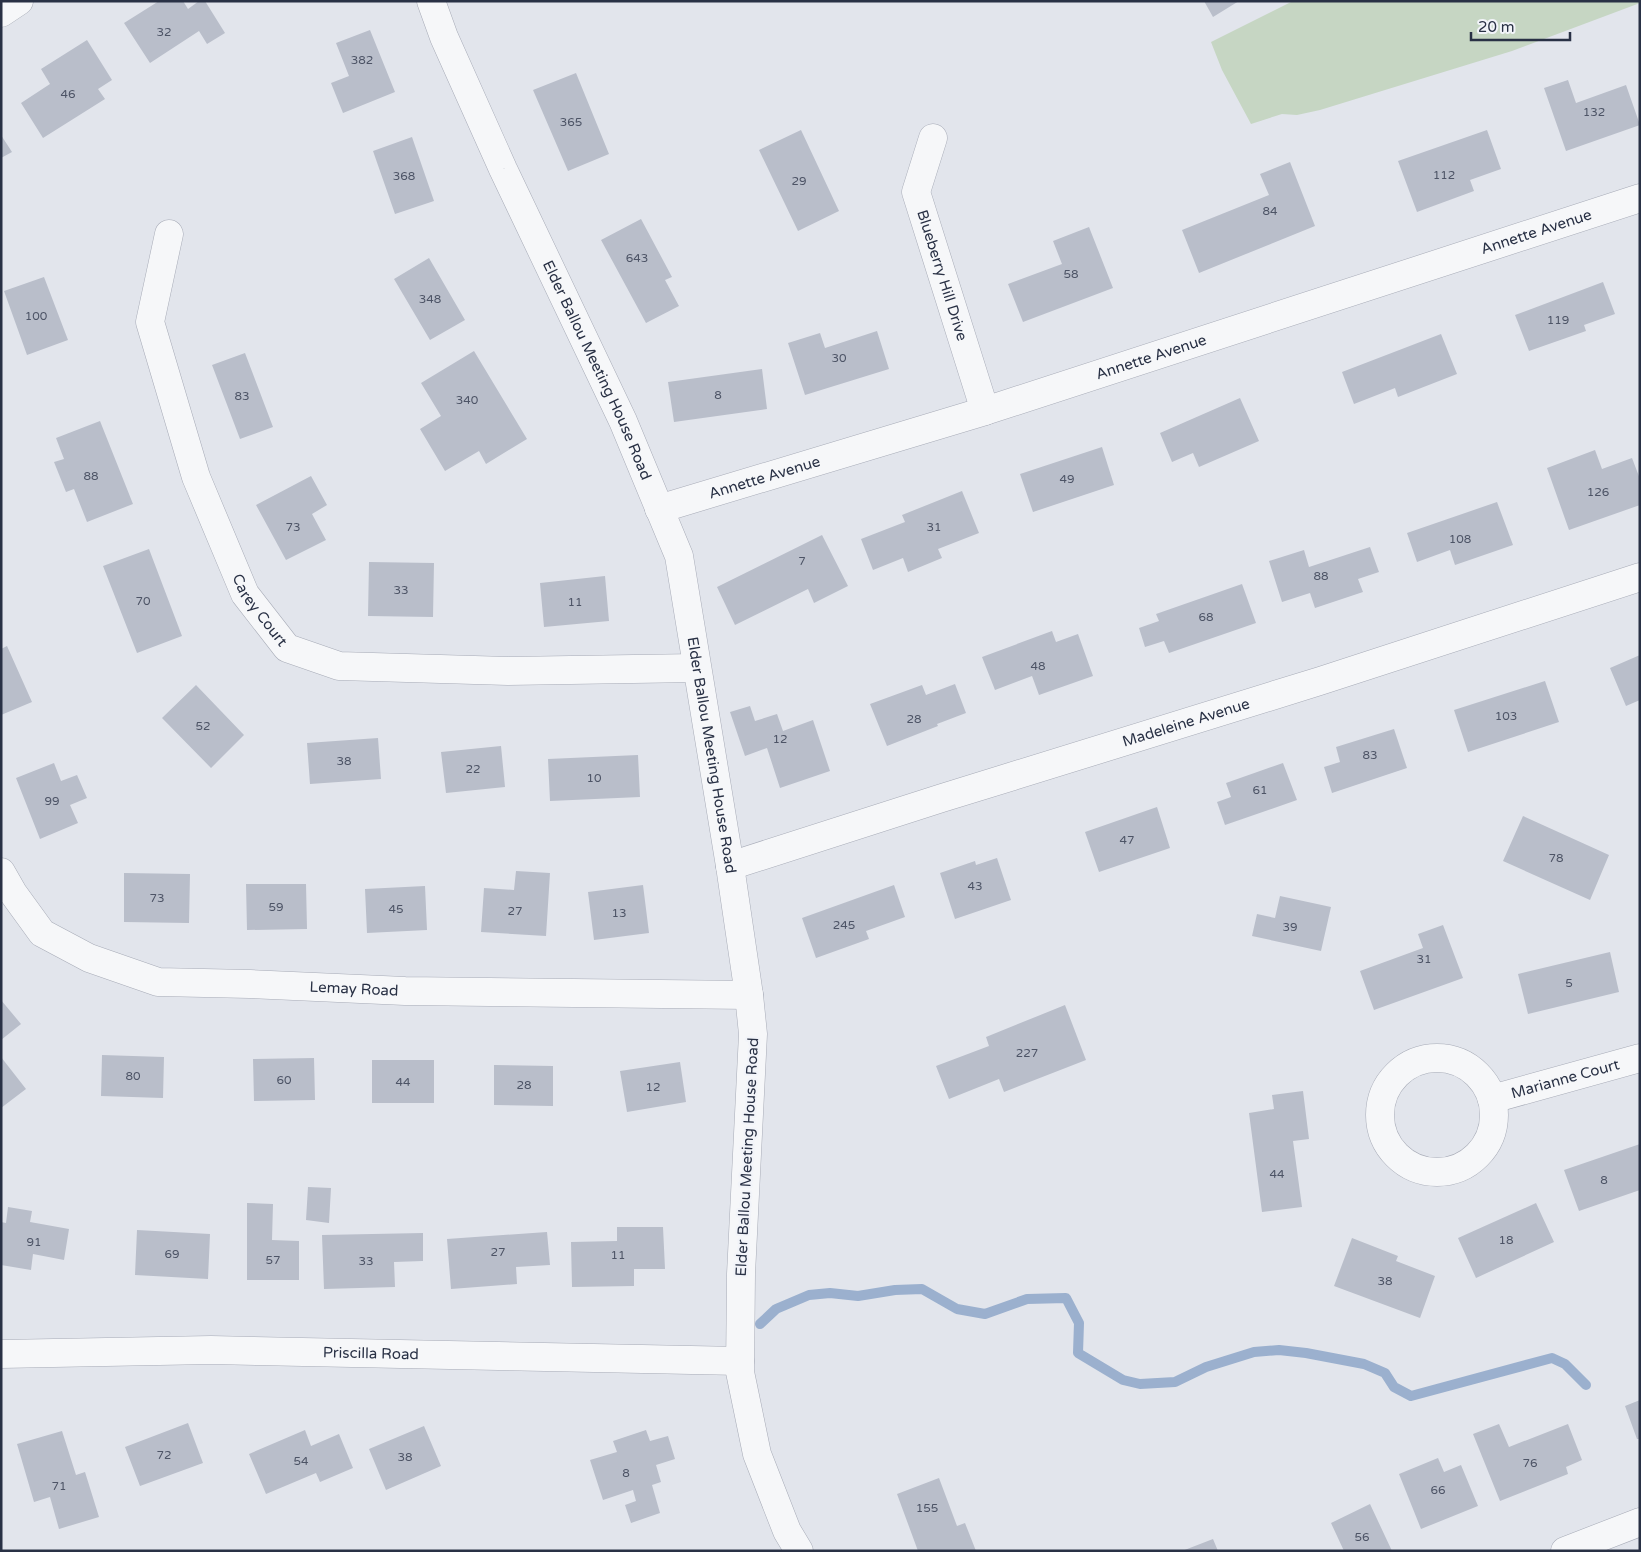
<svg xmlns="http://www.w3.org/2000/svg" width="1641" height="1552" viewBox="0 0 1641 1552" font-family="'Varela Round',sans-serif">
<rect width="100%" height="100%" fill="#e2e5ec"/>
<path fill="#c6d6c3" d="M1293,1H1640V3L1512,51L1320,110L1297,115L1282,114L1251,124L1222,70L1211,42Z"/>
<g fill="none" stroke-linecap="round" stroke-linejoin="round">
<path stroke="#9bb0ce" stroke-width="10" d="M760,1324L776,1309L809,1295L830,1293L858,1296L895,1290L922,1289L957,1309L985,1314L1027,1299L1066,1298L1079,1323L1078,1353L1123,1380L1140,1384L1175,1382L1206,1367L1254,1352L1279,1350L1306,1353L1364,1364L1385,1373L1394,1387L1411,1396L1552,1358L1565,1364L1586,1385"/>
</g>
<path fill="#b9beca" d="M159,1H183L188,9L199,1H205L225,33L207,44L199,31L150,63L124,23Z
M1204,1H1239L1213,17Z
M370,30L395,92L343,113L331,83L349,76L336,43Z
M87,40L112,80L98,89L105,99L43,138L21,103L50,84L41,69Z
M576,73L609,154L568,171L533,90Z
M1568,80L1576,103L1626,85L1640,125L1566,151L1544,88Z
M801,130L839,211L798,231L759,150Z
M1487,130L1501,169L1470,180L1474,191L1417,212L1398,161Z
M1,135L12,152L1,158Z
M412,137L434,201L395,214L373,151Z
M1290,162L1315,226L1199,273L1182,230L1269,195L1260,174Z
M641,219L672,277L665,280L679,306L646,323L601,240Z
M1089,227L1113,288L1023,322L1008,284L1062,264L1053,241Z
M429,258L465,320L430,340L394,279Z
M44,277L68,340L27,355L4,291Z
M1603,282L1615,314L1584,325L1586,331L1529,351L1515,315Z
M877,331L889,369L805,395L788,343L820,333L825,348Z
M1441,334L1457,374L1398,397L1395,388L1354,404L1342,372Z
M474,351L527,439L486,464L479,451L445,471L420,429L441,416L421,383Z
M245,353L273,427L240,439L212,365Z
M762,369L767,409L674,422L668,382Z
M1240,398L1259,441L1199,467L1193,453L1172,462L1160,433Z
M100,421L133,504L87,522L74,489L66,492L54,462L64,459L56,438Z
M1102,447L1114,485L1033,512L1020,474Z
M1595,450L1602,469L1632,458L1640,479V505L1569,530L1547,468Z
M311,476L327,505L312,514L326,540L286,560L256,505Z
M962,491L979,533L938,549L942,558L908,572L903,558L873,570L861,539L905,522L902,515Z
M1497,502L1513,545L1455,565L1450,550L1417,562L1407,533Z
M822,535L848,586L814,603L808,589L735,625L717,587Z
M1370,547L1379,572L1358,579L1363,592L1315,608L1310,593L1282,602L1269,561L1304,550L1309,567Z
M149,549L182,636L137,653L103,566Z
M369,562L434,563L433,617L368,616Z
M605,576L609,621L544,627L540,583Z
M1242,584L1256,623L1169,653L1164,641L1145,647L1139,628L1159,621L1156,614Z
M1052,631L1056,642L1078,634L1093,676L1039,695L1032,676L995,690L982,657Z
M7,646L32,702L1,715V649Z
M1640,655V700L1626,706L1610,668Z
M1545,681L1559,722L1468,752L1454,710Z
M955,684L966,713L937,724L938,726L887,746L870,704L922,685L926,695Z
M196,685L244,735L211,768L162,718Z
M750,706L755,721L777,714L783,731L813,720L830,771L780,788L767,748L745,756L730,712Z
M1394,729L1407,768L1332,793L1324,767L1340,762L1336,747Z
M378,738L381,779L310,784L307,743Z
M501,746L505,787L446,793L441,752Z
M638,755L640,797L550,801L548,759Z
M54,763L61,781L77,775L87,798L70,805L78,823L40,839L16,778Z
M1283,763L1297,800L1225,825L1217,802L1231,797L1226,783Z
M1157,807L1170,848L1099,872L1085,832Z
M1523,816L1609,855L1590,900L1503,861Z
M997,858L1011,900L955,919L940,873L975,861L976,865Z
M516,871L550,873L546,936L481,932L484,888L514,890Z
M124,873L190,874L189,923L124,922Z
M246,884H306L307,929L247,930Z
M643,885L649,933L594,940L588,892Z
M894,885L905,917L866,931L869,939L816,958L802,918Z
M425,886L427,930L367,933L365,889Z
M1280,896L1331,907L1321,951L1252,936L1257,914L1275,918Z
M1443,925L1463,978L1374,1010L1360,971L1423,948L1418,934Z
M1610,952L1619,992L1528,1014L1518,974Z
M1,1000L21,1024L1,1040Z
M1065,1005L1086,1060L1004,1092L999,1079L949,1099L936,1066L989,1046L986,1037Z
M102,1055L164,1057L163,1098L101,1096Z
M1,1057L26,1089L1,1108Z
M314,1058L315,1100L254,1101L253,1059Z
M372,1060H434V1103H372Z
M680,1062L686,1102L627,1112L620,1071Z
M494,1065L553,1066V1106L494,1105Z
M1303,1091L1309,1139L1293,1141L1302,1207L1262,1212L1249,1113L1274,1109L1272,1095Z
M1640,1144V1190L1579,1211L1564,1170Z
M308,1187L331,1188L329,1223L306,1220Z
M247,1203L273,1204L272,1240L299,1241V1280H247Z
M1536,1203L1554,1242L1476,1278L1458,1238Z
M8,1207L32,1211L30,1222L69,1229L64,1260L33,1254L31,1270L1,1265V1222L6,1223Z
M617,1227H663L665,1269H634V1286L572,1287L571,1242L617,1241Z
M137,1230L210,1234L208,1279L135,1275Z
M547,1232L550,1265L516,1267L517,1284L451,1289L447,1239Z
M423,1233V1261L394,1262L395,1287L324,1289L322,1235Z
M1352,1238L1398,1256L1396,1261L1435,1276L1420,1318L1334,1286Z
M1640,1400V1439H1637L1625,1406Z
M188,1423L203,1463L140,1486L125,1447Z
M1499,1424L1509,1447L1568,1424L1582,1460L1566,1467L1568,1474L1500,1501L1473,1434Z
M424,1426L441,1466L386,1490L369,1449Z
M305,1430L311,1446L339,1434L353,1468L320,1482L316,1473L266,1494L249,1454Z
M646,1430L650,1441L668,1436L675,1459L656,1465L661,1482L652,1485L660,1513L631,1523L625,1505L636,1501L633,1490L603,1500L590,1460L617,1452L613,1441Z
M62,1431L76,1475L85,1472L99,1517L59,1529L50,1497L34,1502L17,1444Z
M1438,1458L1444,1472L1461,1465L1478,1506L1421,1529L1399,1474Z
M939,1478L957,1526L965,1523L976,1551H918L897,1494Z
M1370,1504L1392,1551H1344L1331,1523Z
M1213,1539L1218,1551H1182Z"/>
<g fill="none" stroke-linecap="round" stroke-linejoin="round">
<g stroke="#a7abb7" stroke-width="29">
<g id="minor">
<path id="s1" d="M431,1L444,37L503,169L623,421L679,556L730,866L749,995L753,1034L741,1274L740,1372L757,1454L787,1531L799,1551"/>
<path d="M1,13L19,1"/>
<path id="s2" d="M933,138L916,192L985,411"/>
<path id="s3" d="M169,234L150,322L196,477L245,594L287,648L339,666L508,671L696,668"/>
<path id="s4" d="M659,509L985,411L1640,198"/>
<path id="s5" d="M730,866L942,798L1320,681L1640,577"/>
<path id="s6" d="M1,872L13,893L42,933L89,958L158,982L250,984L405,991L749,995"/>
<circle cx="1437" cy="1115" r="57"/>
<path id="s7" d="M1492,1099L1640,1058"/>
<path id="s8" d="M1,1354L211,1350L740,1361"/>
<path d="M1565,1551L1640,1522"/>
</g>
</g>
<use href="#minor" stroke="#f6f7f9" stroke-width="28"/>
</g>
<g text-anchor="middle" stroke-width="4.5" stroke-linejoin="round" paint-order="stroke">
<g font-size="12" fill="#4d5466">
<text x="164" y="36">32</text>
<text x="362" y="64">382</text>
<text x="68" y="98">46</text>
<text x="1594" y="116">132</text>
<text x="571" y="126">365</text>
<text x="1444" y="179">112</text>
<text x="404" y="180">368</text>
<text x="799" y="185">29</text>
<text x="1270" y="215">84</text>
<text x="637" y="262">643</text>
<text x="1071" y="278">58</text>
<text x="430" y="303">348</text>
<text x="36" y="320">100</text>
<text x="1558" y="324">119</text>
<text x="839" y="362">30</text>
<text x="718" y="399">8</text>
<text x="242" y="400">83</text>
<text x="467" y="404">340</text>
<text x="91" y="480">88</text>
<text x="1067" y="483">49</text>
<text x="1598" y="496">126</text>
<text x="293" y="531">73</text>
<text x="934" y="531">31</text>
<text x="1460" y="543">108</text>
<text x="802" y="565">7</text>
<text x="1321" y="580">88</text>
<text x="401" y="594">33</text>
<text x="143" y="605">70</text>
<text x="575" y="606">11</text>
<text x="1206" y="621">68</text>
<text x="1038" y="670">48</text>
<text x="1506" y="720">103</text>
<text x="914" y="723">28</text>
<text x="203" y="730">52</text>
<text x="780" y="743">12</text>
<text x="1370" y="759">83</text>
<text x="344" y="765">38</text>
<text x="473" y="773">22</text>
<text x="594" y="782">10</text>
<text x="1260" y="794">61</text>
<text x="52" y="805">99</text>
<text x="1127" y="844">47</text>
<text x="1556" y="862">78</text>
<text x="975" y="890">43</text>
<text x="157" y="902">73</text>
<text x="276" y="911">59</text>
<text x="396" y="913">45</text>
<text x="515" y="915">27</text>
<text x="619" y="917">13</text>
<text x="844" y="929">245</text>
<text x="1290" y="931">39</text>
<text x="1424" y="963">31</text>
<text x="1569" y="987">5</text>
<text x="1027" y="1057">227</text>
<text x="133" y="1080">80</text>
<text x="284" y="1084">60</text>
<text x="403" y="1086">44</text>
<text x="524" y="1089">28</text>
<text x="653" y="1091">12</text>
<text x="1277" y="1178">44</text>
<text x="1604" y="1184">8</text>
<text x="1506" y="1244">18</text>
<text x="34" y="1246">91</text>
<text x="498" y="1256">27</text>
<text x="172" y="1258">69</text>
<text x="618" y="1259">11</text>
<text x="273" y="1264">57</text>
<text x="366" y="1265">33</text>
<text x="1385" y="1285">38</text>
<text x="164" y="1459">72</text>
<text x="405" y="1461">38</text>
<text x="301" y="1465">54</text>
<text x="1530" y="1467">76</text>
<text x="626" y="1477">8</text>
<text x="59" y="1490">71</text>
<text x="1438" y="1494">66</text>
<text x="927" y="1512">155</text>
<text x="1362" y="1541">56</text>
</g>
<g font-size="15" fill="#293145" stroke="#f2f4f9">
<text dy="5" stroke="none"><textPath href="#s4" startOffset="920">Annette Avenue</textPath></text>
<text dy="5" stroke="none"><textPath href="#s2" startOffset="144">Blueberry Hill Drive</textPath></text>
<text dy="5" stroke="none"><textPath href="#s4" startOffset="515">Annette Avenue</textPath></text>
<text dy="5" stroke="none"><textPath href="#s1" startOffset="405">Elder Ballou Meeting House Road</textPath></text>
<text dy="5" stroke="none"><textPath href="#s4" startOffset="110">Annette Avenue</textPath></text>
<text dy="5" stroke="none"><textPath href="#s3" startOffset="400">Carey Court</textPath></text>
<text dy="5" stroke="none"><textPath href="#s5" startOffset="478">Madeleine Avenue</textPath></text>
<text dy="5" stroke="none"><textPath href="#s1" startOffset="810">Elder Ballou Meeting House Road</textPath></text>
<text dy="5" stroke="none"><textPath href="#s6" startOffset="396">Lemay Road</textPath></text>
<text dy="5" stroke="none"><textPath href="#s7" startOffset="76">Marianne Court</textPath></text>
<text transform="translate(747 1157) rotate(-87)" y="5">Elder Ballou Meeting House Road</text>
<text dy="5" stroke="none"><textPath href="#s8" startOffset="370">Priscilla Road</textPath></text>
</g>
</g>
<rect width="1641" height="1552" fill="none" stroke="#293145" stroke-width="5"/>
<path d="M1471 32v8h99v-8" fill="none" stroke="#293145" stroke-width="2.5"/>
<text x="1478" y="32" font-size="15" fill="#293145" stroke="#f2f4f9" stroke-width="4" paint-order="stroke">20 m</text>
</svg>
